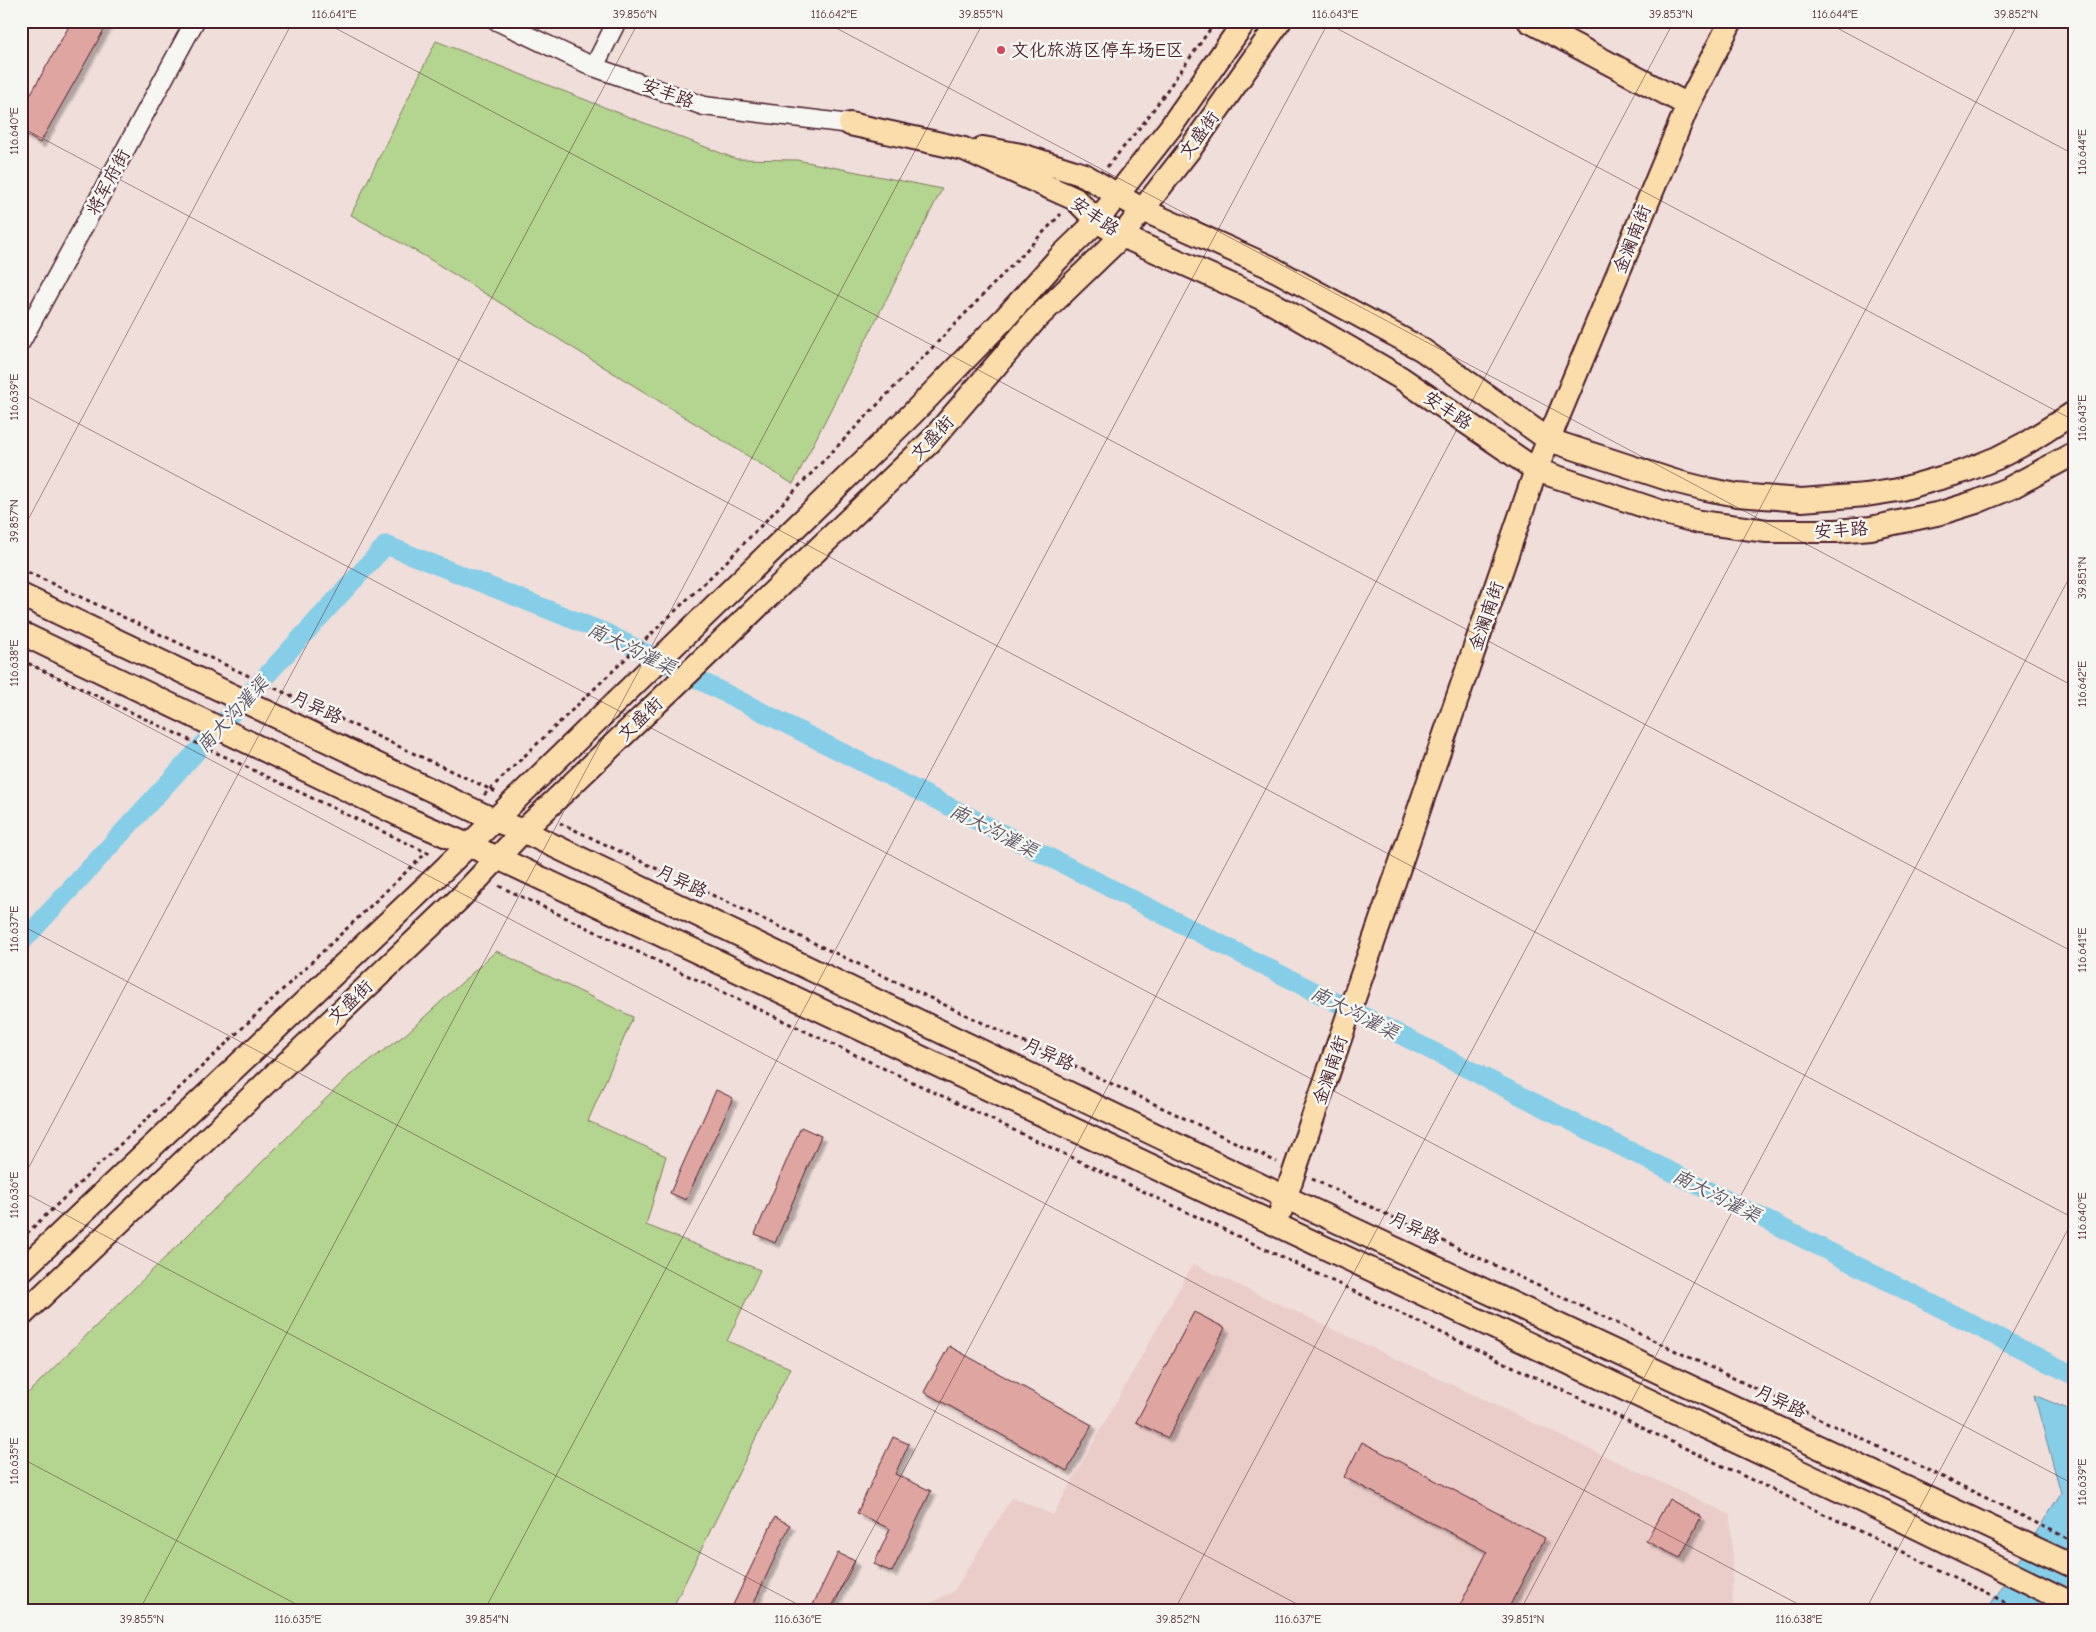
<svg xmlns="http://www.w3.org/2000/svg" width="2096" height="1632" viewBox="0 0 2096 1632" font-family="'Comic Neue','LXGW WenKai TC',sans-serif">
<defs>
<filter id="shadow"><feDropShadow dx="4.5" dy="4.5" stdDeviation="1" flood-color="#0004"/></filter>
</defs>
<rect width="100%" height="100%" fill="#efdeda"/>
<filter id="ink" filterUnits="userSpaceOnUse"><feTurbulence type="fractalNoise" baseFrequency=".02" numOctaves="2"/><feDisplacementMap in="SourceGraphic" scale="10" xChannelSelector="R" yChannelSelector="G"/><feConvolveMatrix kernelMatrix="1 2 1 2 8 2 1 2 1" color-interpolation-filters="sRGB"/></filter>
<g filter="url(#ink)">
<path fill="#eacdc9" d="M1193,1264L1731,1515L1733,1611H915L954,1591L1012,1497L1053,1515Z"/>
<path fill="#b4d58f" stroke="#7f7a5d" d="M436,41L736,159L797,160L942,189L793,484L426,257L351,215Z
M496,951L633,1017L588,1121L666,1156L646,1225L760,1270L727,1341L790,1368L673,1607L680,1611H21V1400L349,1076L406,1034Z"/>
<path fill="#86cee7" stroke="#6e889c" d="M2034,1395L2075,1412V1611H1987L2061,1493Z"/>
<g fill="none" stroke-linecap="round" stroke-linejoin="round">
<path stroke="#86cee7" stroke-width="19" d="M21,943L386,545L604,632L2075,1376"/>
</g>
<path fill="#dfa5a1" stroke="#4a1f2b" filter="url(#shadow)" d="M72,21H109L40,143L21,132V111Z
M716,1090L733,1098L686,1200L670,1193Z
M801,1127L821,1136L775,1243L755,1234Z
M1194,1312L1225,1328L1168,1438L1136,1422Z
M949,1346L1092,1425L1067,1471L924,1392Z
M893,1437L909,1444L895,1474L931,1491L892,1572L874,1564L890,1529L857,1513Z
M1362,1442L1545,1538L1507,1611H1457L1487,1552L1344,1477Z
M1669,1499L1701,1517L1680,1558L1646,1541Z
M775,1517L790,1525L750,1611H745L733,1605Z
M838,1553L855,1561L830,1611H810Z"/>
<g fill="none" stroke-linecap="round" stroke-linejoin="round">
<g stroke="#4a1f2b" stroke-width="21">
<path id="minor" d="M497,21L594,67L704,106L850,124
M594,67L617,21
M21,342L195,21"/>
</g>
<g stroke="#4a1f2b" stroke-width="26">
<path id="major" d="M1529,21L1688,105
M850,124L964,149L1075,199L1097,221L1122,236L1272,303L1401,378L1536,470L1665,513L1699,522L1767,531H1836L1871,528L1941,513L1976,502L2010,488L2075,453
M983,148L1021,155L1084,175L1143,210L1268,266L1421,349L1549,440L1674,481L1706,489L1737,495L1802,500L1866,495L1898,490L1965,471L1997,458L2028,442L2075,412
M21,595L494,820L523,831L1287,1198L2075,1567
M21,633L408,819L498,858L1877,1508L2075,1605
M1281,1210L1536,470L1688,105L1731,21
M21,1271L436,877L911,415L1005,318L1058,259L1097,221L1170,128L1245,21
M21,1316L458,900L523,831L931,441L1035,320L1122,236L1193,145L1280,21"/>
</g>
<path stroke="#4a1f2b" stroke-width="3" stroke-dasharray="4 4" stroke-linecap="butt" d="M1107,167L1146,120L1216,21
M21,569L496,792
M21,660L430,854
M484,795L726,562L1061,214
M560,823L1277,1162
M499,886L1845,1524L2023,1611
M1312,1179L1968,1489L2075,1542
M21,1239L427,852"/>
<use href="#minor" stroke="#f6f6f2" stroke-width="18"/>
<use href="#major" stroke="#fbddab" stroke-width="22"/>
</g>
</g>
<path fill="none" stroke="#4a1f2b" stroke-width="1" stroke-opacity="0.45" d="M322,21L2075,953M823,21L2075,687M1323,21L2075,421M1824,21L2075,155M21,127L2075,1219M21,393L2075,1485M21,533L293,21M21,659L1811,1611M21,925L1310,1611M21,1182L639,21M21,1191L810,1611M21,1458L309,1611M139,1611L984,21M484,1611L1329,21M829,1611L1674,21M1174,1611L2019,21M1520,1611L2075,567M1865,1611L2075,1216"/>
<circle fill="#d1495b" stroke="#f6f6f2" stroke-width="2" cx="1001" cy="50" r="5"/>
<g text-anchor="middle" stroke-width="5" stroke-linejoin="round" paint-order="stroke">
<g font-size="18" fill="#4a1f2b" stroke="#f6f6f2" text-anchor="start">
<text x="1011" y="56">文化旅游区停车场E区</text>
</g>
<g font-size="18" fill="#4a1f2b" stroke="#f6f6f2">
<text transform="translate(668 93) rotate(20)" y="6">安丰路</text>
<text transform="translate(1199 135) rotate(-54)" y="6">文盛街</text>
<text transform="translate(108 182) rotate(-62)" y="6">将军府街</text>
<text transform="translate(1095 216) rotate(35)" y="6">安丰路</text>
<text transform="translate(1632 239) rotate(-68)" y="6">金澜南街</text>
<text transform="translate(1448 410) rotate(34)" y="6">安丰路</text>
<text transform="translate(932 438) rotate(-47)" y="6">文盛街</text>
<text transform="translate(1841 530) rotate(-4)" y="6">安丰路</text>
<text transform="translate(1486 616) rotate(-71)" y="6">金澜南街</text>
<text transform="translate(317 707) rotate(25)" y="6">月异路</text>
<text transform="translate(640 719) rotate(-44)" y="6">文盛街</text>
<text transform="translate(682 881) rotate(25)" y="6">月异路</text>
<text transform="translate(350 1002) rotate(-44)" y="6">文盛街</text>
<text transform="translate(1049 1054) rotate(25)" y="6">月异路</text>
<text transform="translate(1330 1070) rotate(-71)" y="6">金澜南街</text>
<text transform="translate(1415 1228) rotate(25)" y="6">月异路</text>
<text transform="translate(1781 1401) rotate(25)" y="6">月异路</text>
</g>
<g font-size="19" font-style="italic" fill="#5c5463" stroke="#f6f6f2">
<text transform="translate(632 648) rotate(26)" y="7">南大沟灌渠</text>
<text transform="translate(232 714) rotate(-47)" y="7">南大沟灌渠</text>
<text transform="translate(994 830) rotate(27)" y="7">南大沟灌渠</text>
<text transform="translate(1355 1012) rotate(27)" y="7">南大沟灌渠</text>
<text transform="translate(1717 1195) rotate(27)" y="7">南大沟灌渠</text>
</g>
</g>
<rect width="2096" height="1632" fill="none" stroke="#f6f6f2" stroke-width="55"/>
<rect x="28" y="28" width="2040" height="1576" fill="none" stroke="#4a1f2b" stroke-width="2"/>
<g font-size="12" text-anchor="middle" fill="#4a1f2b">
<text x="334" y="18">116.641°E</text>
<text x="635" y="18">39.856°N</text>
<text x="834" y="18">116.642°E</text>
<text x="981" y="18">39.855°N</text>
<text x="1335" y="18">116.643°E</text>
<text x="1671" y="18">39.853°N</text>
<text x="1835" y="18">116.644°E</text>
<text x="2016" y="18">39.852°N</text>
<text transform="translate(14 131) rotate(-90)" y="4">116.640°E</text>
<text transform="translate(2082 152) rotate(-90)" y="4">116.644°E</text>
<text transform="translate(14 397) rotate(-90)" y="4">116.639°E</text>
<text transform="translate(2082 418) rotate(-90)" y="4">116.643°E</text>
<text transform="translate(14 521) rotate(-90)" y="4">39.857°N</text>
<text transform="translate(2082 578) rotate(-90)" y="4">39.851°N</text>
<text transform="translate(14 663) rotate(-90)" y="4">116.638°E</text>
<text transform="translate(2082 684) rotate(-90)" y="4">116.642°E</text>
<text transform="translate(14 929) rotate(-90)" y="4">116.637°E</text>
<text transform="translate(2082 950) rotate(-90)" y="4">116.641°E</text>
<text transform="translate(14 1195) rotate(-90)" y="4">116.636°E</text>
<text transform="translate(2082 1216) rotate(-90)" y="4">116.640°E</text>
<text transform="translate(14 1461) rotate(-90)" y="4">116.635°E</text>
<text transform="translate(2082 1482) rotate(-90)" y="4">116.639°E</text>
<text x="142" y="1623">39.855°N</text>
<text x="298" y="1623">116.635°E</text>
<text x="487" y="1623">39.854°N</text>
<text x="798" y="1623">116.636°E</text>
<text x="1178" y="1623">39.852°N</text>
<text x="1298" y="1623">116.637°E</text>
<text x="1523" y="1623">39.851°N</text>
<text x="1799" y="1623">116.638°E</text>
</g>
</svg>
